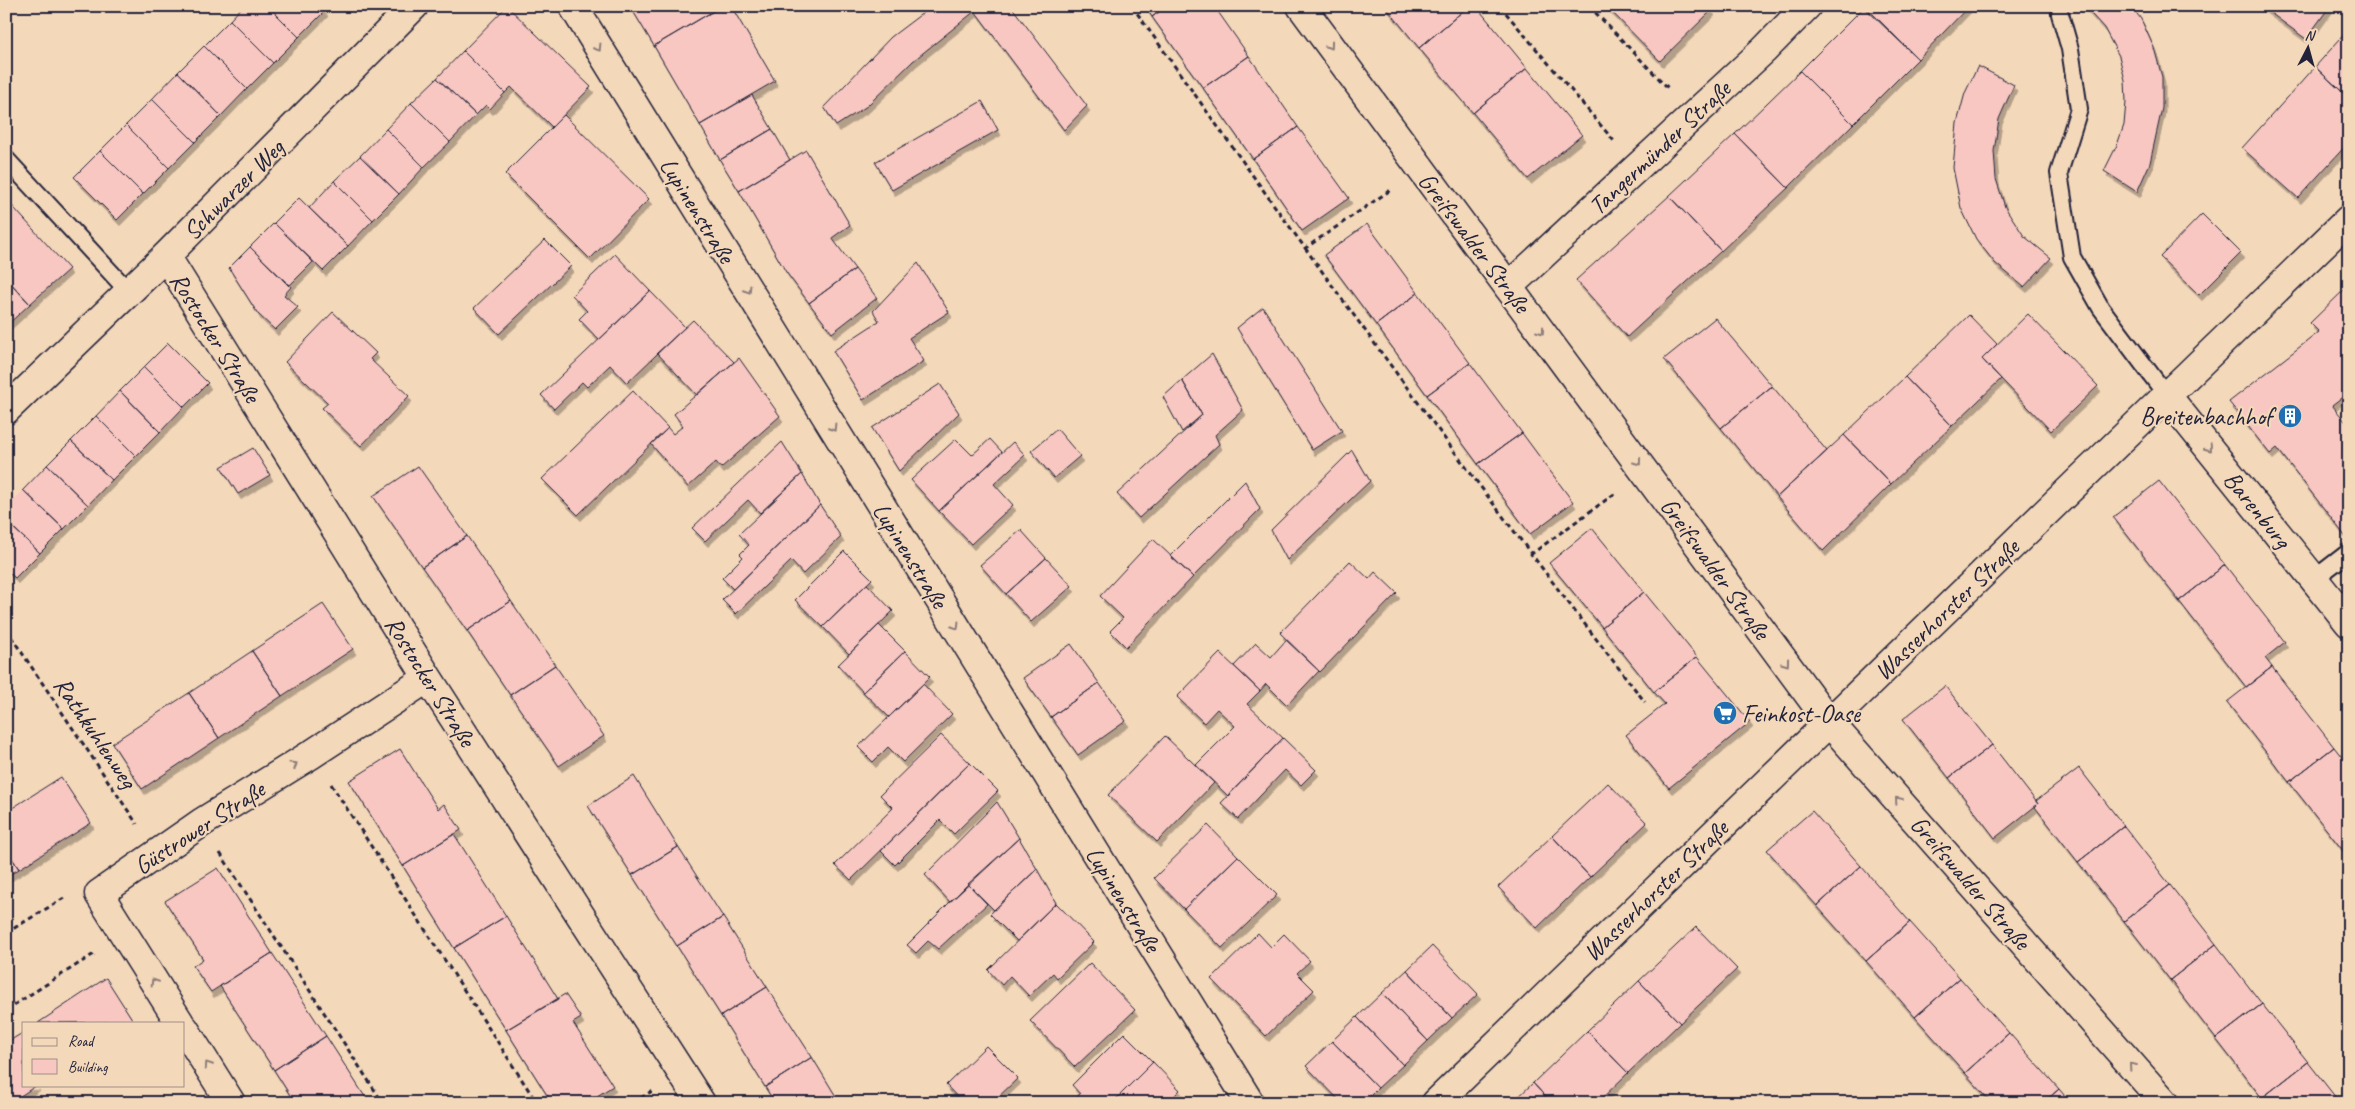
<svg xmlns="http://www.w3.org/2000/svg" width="2355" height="1109" viewBox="0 0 2355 1109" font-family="Caveat,sans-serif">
<defs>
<filter id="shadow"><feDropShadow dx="3" dy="5.5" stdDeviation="0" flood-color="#0004"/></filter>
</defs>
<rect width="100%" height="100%" fill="#f4d8ba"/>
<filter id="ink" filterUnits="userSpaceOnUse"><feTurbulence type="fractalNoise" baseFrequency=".02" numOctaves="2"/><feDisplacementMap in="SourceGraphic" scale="10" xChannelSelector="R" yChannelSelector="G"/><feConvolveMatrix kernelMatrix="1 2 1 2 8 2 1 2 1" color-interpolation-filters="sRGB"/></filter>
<g filter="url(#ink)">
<path fill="#f8c7c1" stroke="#22223b" filter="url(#shadow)" d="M243,6H268L299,37L273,63L230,20Z
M268,6H321L325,11L299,37Z
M507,6L591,87L552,127L511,87L505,93L463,51Z
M630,6H722L654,46Z
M722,6H731L775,81L700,125L654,46Z
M932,6H1011L1087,106L1064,130L975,11L913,61L867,106L836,126L824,107L891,37Z
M1145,6H1167L1152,17Z
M1167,6H1214L1249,56L1203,88L1152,17Z
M1385,6H1469L1419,48Z
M1469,6H1476L1527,68L1473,113L1419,48Z
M1606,6H1708L1712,10L1660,61Z
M1865,6H1969L1918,59Z
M2084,6H2131L2141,19L2154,48L2162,77V108L2150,163L2137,192L2104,171L2117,145L2124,125L2126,102L2125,80L2119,56L2104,28Z
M2261,6H2330L2306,39Z
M1864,7L1918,59L1853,124L1800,71Z
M230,20L273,63L247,89L204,46Z
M2349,29V98L2315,67Z
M204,46L247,89L221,116L178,72Z
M463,51L505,93L490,109L486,105L476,115L437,78Z
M1249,56L1298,127L1253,159L1203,88Z
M1978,66L2014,85L1999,119L1994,151L1996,179L2005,207L2024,236L2051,258L2024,287L1995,263L1976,239L1961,208L1953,168L1957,123L1965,93Z
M2315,67L2349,98V142L2298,198L2242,148Z
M1527,68L1582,135L1528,179L1473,113Z
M1800,71L1853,124L1788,188L1735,134Z
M178,72L221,116L195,142L152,99Z
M437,78L476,115L450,142L411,103Z
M752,95L772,129L720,160L700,125Z
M152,99L195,142L169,168L126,125Z
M982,101L998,130L892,190L875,162Z
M411,103L450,142L424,167L386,129Z
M564,115L649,199L590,259L505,174Z
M126,125L169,168L143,194L100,151Z
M1298,127L1349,198L1302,231L1253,159Z
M386,129L424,167L399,194L360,156Z
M772,129L790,160L739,191L720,160Z
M1735,134L1788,188L1721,251L1669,196Z
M806,150L850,225L832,238L855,269L809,303L786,272L739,191Z
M100,151L143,194L117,220L74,177Z
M360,156L399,194L373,220L334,181Z
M334,181L373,220L348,246L309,208Z
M1669,196L1721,251L1627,337L1576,280Z
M299,198L348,246L323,271L274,223Z
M6,199L69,269L30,304L6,278Z
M2202,214L2241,253L2199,295L2160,257Z
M274,223L313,262L289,286L250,247Z
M1367,224L1418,293L1376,325L1324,255Z
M545,240L571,266L499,334L474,308Z
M250,247L291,287L284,295L298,307L275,330L258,314L229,268Z
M615,254L650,291L599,340L579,319L587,311L572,295Z
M918,263L949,312L909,338L924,361L863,400L833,351L879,321L873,311Z
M855,269L877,298L832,333L809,303Z
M6,278L30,304L6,326Z
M2349,285V392L2332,405L2349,426V541L2277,448L2270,454L2229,402L2319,332L2310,323Z
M650,291L685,327L627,383L610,365L587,387L582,382L554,409L541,395Z
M1418,293L1470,363L1427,395L1376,325Z
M1263,307L1342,431L1312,450L1237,328Z
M333,312L376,353L370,359L409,396L361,446L322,408L328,403L285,362Z
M2028,314L2098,386L2051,431L1982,359Z
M1969,315L1997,344L1982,359L2001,379L1952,426L1905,377Z
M1715,318L1772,386L1721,428L1664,359Z
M693,320L734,362L697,395L657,353Z
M168,343L208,383L184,407L144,367Z
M1212,354L1243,410L1215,435L1219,444L1139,518L1117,494L1202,415L1182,380Z
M739,358L780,416L721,468L716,462L688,487L651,444L668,428L673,434L683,426L674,414Z
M1470,363L1522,433L1478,464L1427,395Z
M144,367L184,407L160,432L120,391Z
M1905,377L1952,426L1891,484L1844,435Z
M1182,380L1202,415L1182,432L1163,397Z
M940,384L959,413L899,471L872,428Z
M1772,386L1827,451L1777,497L1721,428Z
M120,391L160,432L136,456L96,416Z
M633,391L668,428L578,515L542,479Z
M96,416L136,456L112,480L71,441Z
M1057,429L1080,456L1054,478L1031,451Z
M1522,433L1573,502L1530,534L1478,464Z
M1844,435L1891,484L1823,551L1777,497Z
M956,439L972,455L990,439L1002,452L939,511L911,480Z
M71,441L112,480L88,505L47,465Z
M782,442L802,474L760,513L748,500L705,541L692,528Z
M1013,442L1025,455L994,484L1013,505L971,544L939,511Z
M253,448L270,475L238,494L221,467Z
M1352,450L1370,481L1287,560L1271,530Z
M47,465L88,505L64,529L23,490Z
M418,466L467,536L422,567L373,496Z
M802,474L820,505L733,589L722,578L743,557L740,554L749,545L739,534Z
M1245,481L1260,509L1193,577L1170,556Z
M2159,481L2225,565L2179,601L2113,517Z
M23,490L64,529L40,553L6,521V507Z
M820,505L841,537L803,574L791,561L736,614L722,600Z
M6,521L40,553L15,578L6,569Z
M1592,528L1644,592L1602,627L1549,563Z
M1021,530L1046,558L1006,594L980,565Z
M467,536L511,601L467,631L422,567Z
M1153,539L1193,577L1126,647L1110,631L1123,618L1100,596Z
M844,551L872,579L823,627L795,600Z
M1046,558L1072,586L1031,622L1006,594Z
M1350,561L1369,579L1375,572L1397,593L1320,672L1280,633Z
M2225,565L2285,642L2265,658L2272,667L2246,687L2179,601Z
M867,584L893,611L849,654L823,627Z
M1644,592L1697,657L1654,692L1602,627Z
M511,601L555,665L510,695L467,631Z
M323,604L353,649L282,696L252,651Z
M879,625L905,651L863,692L838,665Z
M1286,640L1319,671L1287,705L1266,684L1260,691L1234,666L1256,643L1271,657Z
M1071,644L1099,683L1051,717L1023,678Z
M252,651L282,696L219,738L189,693Z
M905,651L930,677L889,717L863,692Z
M1220,653L1260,691L1247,704L1283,738L1228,796L1196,765L1235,726L1217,709L1204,723L1177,697Z
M1697,657L1750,722L1669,788L1626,735L1665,704L1654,692Z
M555,665L604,736L559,766L510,695Z
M2272,667L2334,747L2289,782L2227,702Z
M1099,683L1126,721L1078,755L1051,717Z
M923,684L952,714L903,762L888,747L873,762L858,747Z
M1945,686L1992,745L1949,778L1903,719Z
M189,693L219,738L142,789L112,743Z
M941,735L970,763L851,880L835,865L893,808L880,795Z
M1165,736L1214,783L1157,842L1108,795Z
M1283,738L1316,770L1301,785L1285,770L1238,819L1221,803Z
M1992,745L2038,804L1995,838L1949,778Z
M2334,747L2349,766V858L2289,782Z
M400,749L438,809L444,804L461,830L403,866L349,781Z
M970,763L998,791L954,834L940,820L895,865L881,851Z
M2079,768L2124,826L2078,862L2035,807L2038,804L2036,801Z
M634,776L678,847L632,875L588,806Z
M61,777L91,823L19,869L6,849V812Z
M1608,783L1647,823L1590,877L1552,836Z
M997,802L1019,838L950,902L925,875Z
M1812,811L1861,866L1817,906L1767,850Z
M1208,825L1238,856L1184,909L1154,878Z
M2124,826L2170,885L2124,921L2078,862Z
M454,834L506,916L454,948L403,866Z
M1552,836L1590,877L1537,928L1498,887Z
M1019,838L1037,869L994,910L968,884Z
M678,847L723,917L677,946L632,875Z
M6,849L19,869L6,877Z
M1238,856L1277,895L1222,948L1184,909Z
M1861,866L1910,922L1866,961L1817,906Z
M218,868L272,953L211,992L193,966L203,959L165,901Z
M1037,869L1056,903L1017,941L990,914Z
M968,884L987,904L938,949L928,941L916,953L907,945Z
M2170,885L2216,944L2170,980L2124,921Z
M1056,903L1094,942L1057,978L1053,973L1029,996L1010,976L1002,985L988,970Z
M506,916L558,999L506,1030L454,948Z
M723,917L767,987L721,1016L677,946Z
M1910,922L1960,978L1915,1017L1866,961Z
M1696,927L1737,969L1680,1023L1639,981Z
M1258,933L1271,947L1284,934L1310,961L1297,973L1314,990L1266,1036L1211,979Z
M2216,944L2262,1004L2216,1039L2170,980Z
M1432,946L1478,994L1452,1018L1407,970Z
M272,953L326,1036L274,1070L220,986Z
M1090,963L1135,1010L1075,1067L1030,1021Z
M1407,970L1452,1018L1428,1041L1382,993Z
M106,978L134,1022L38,1023Z
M1960,978L2009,1033L1965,1073L1915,1017Z
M1639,981L1680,1023L1628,1073L1587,1031Z
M767,987L812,1057L765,1087L721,1016Z
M1382,993L1428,1041L1403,1065L1357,1017Z
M565,994L581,1018L573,1023L613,1086L586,1103H552L506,1030Z
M2262,1004L2308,1062L2262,1098L2216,1039Z
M1357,1017L1403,1065L1378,1088L1332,1041Z
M1587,1031L1628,1073L1597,1103H1551L1533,1083Z
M24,1032V1085H37L10,1103H6V1043Z
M1124,1033L1153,1062L1112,1103H1071L1080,1094L1072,1085Z
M2009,1033L2059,1089L2043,1103H1992L1965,1073Z
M326,1036L369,1103H295L274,1070Z
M1332,1041L1378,1088L1363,1103H1342L1306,1066Z
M986,1046L1018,1078L992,1103H963L946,1085Z
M812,1057L840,1103H775L765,1087Z
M1153,1062L1180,1090L1167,1103H1112Z
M2308,1062L2340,1103H2266L2262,1098Z
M1533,1083L1551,1103H1512Z
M2059,1089L2071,1103H2043Z"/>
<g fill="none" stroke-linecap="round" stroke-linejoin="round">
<g stroke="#22223b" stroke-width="20">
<path id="service" d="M2060,14L2070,49L2079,109L2059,173L2072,257L2101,308L2167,396
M6,159L128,291
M2314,579L2349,552"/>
</g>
<g stroke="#22223b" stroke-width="31">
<path id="minor" d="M573,6L1250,1103
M1301,6L1829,722L2165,1103
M166,256L428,678L701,1103
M1508,287L1764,50L1807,6
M2167,396L2349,623
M6,410L166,256L414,6
M180,1023L99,894L201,823L312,754L428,678
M184,1028L231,1103
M1436,1103L2349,219"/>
</g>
<path stroke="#22223b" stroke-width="3" stroke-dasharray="5 4" stroke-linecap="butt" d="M1132,6C1299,242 1468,475 1645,702
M1500,6L1614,141
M1589,6L1669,89
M1304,249L1392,189
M1530,555L1617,492
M6,629L137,824
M331,784L537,1103
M220,853L383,1103
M6,933L64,898
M6,1010L94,954
M633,1103L652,1091"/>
<use href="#service" stroke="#f4d8ba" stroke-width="16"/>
<use href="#minor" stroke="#f4d8ba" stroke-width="28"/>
</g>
<defs><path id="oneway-chevron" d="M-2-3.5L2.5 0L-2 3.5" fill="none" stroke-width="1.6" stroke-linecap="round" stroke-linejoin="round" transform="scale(1.25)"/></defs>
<g stroke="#8b7d7a">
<use href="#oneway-chevron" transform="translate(1330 46) rotate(54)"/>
<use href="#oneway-chevron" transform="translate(598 48) rotate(58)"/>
<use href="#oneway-chevron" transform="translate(748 290) rotate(58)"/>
<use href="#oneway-chevron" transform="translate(1541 331) rotate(54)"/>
<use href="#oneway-chevron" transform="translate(833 428) rotate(58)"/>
<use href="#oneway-chevron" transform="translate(2209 448) rotate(51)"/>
<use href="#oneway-chevron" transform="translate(1638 462) rotate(54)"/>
<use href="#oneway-chevron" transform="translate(956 626) rotate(58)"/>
<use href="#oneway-chevron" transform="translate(1786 663) rotate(54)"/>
<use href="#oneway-chevron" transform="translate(294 765) rotate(-32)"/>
<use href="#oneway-chevron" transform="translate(1898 800) rotate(-131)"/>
<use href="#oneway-chevron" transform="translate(154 982) rotate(-123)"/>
<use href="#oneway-chevron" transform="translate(208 1065) rotate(-123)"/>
<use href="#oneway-chevron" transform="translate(2132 1066) rotate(-131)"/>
</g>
</g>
<defs>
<g id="building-disc" transform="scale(1.25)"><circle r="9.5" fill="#1f6fb2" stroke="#f4d8ba"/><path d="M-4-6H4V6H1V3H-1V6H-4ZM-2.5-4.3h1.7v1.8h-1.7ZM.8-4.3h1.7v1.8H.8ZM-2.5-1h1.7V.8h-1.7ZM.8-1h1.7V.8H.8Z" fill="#fff"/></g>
<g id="supermarket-disc" transform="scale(1.25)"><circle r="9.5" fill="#1f6fb2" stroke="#f4d8ba"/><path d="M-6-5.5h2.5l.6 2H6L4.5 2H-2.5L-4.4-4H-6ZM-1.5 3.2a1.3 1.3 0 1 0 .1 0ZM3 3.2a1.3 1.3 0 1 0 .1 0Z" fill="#fff"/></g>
</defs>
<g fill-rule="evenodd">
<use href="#building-disc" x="2290" y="416"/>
<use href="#supermarket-disc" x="1725" y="713"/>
</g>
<g text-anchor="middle" stroke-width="4.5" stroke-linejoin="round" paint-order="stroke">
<g font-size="25" fill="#22223b" stroke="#f4d8ba">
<text transform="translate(1659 147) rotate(-43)" y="9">Tangermünder Straße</text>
<text transform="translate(233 189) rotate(-45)" y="9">Schwarzer Weg</text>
<text transform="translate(698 210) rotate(58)" y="9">Lupinenstraße</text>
<text transform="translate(1475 242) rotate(53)" y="9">Greifswalder Straße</text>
<text transform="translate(216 337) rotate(58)" y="9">Rostocker Straße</text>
<text transform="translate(2258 509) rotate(51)" y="9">Barenburg</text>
<text transform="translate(911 555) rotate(58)" y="9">Lupinenstraße</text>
<text transform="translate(1716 568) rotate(54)" y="9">Greifswalder Straße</text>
<text transform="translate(1946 609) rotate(-44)" y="9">Wasserhorster Straße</text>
<text transform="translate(431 681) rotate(58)" y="9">Rostocker Straße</text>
<text transform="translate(96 732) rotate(56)" y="9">Rathkuhlenweg</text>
<text transform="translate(199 827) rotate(-33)" y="9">Güstrower Straße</text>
<text transform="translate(1971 882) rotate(49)" y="9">Greifswalder Straße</text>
<text transform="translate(1655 890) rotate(-44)" y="9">Wasserhorster Straße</text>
<text transform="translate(1124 899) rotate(58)" y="9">Lupinenstraße</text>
</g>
<g font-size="25" fill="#22223b" stroke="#f4d8ba" text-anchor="end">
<text x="2272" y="425">Breitenbachhof</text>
<text x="1742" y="722" text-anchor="start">Feinkost-Oase</text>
</g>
</g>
<rect width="2355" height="1109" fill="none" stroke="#f4d8ba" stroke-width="25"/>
<rect x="12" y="12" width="2330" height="1084" fill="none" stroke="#22223b" stroke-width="2" filter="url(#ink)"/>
<rect x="22" y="1022" width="162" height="65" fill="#f4d8ba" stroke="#a08f87"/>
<rect x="32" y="1038" width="25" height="8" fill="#f4d8ba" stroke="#a08f87"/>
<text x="68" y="1046" font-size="15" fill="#22223b">Road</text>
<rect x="32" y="1059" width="25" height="15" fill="#f8c7c1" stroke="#a08f87"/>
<text x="68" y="1072" font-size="15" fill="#22223b">Building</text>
<g transform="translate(2308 48) rotate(6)" stroke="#f4d8ba" stroke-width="4" paint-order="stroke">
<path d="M0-4L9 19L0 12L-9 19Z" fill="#22223b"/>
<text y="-8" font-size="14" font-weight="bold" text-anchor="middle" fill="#22223b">N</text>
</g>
</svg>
